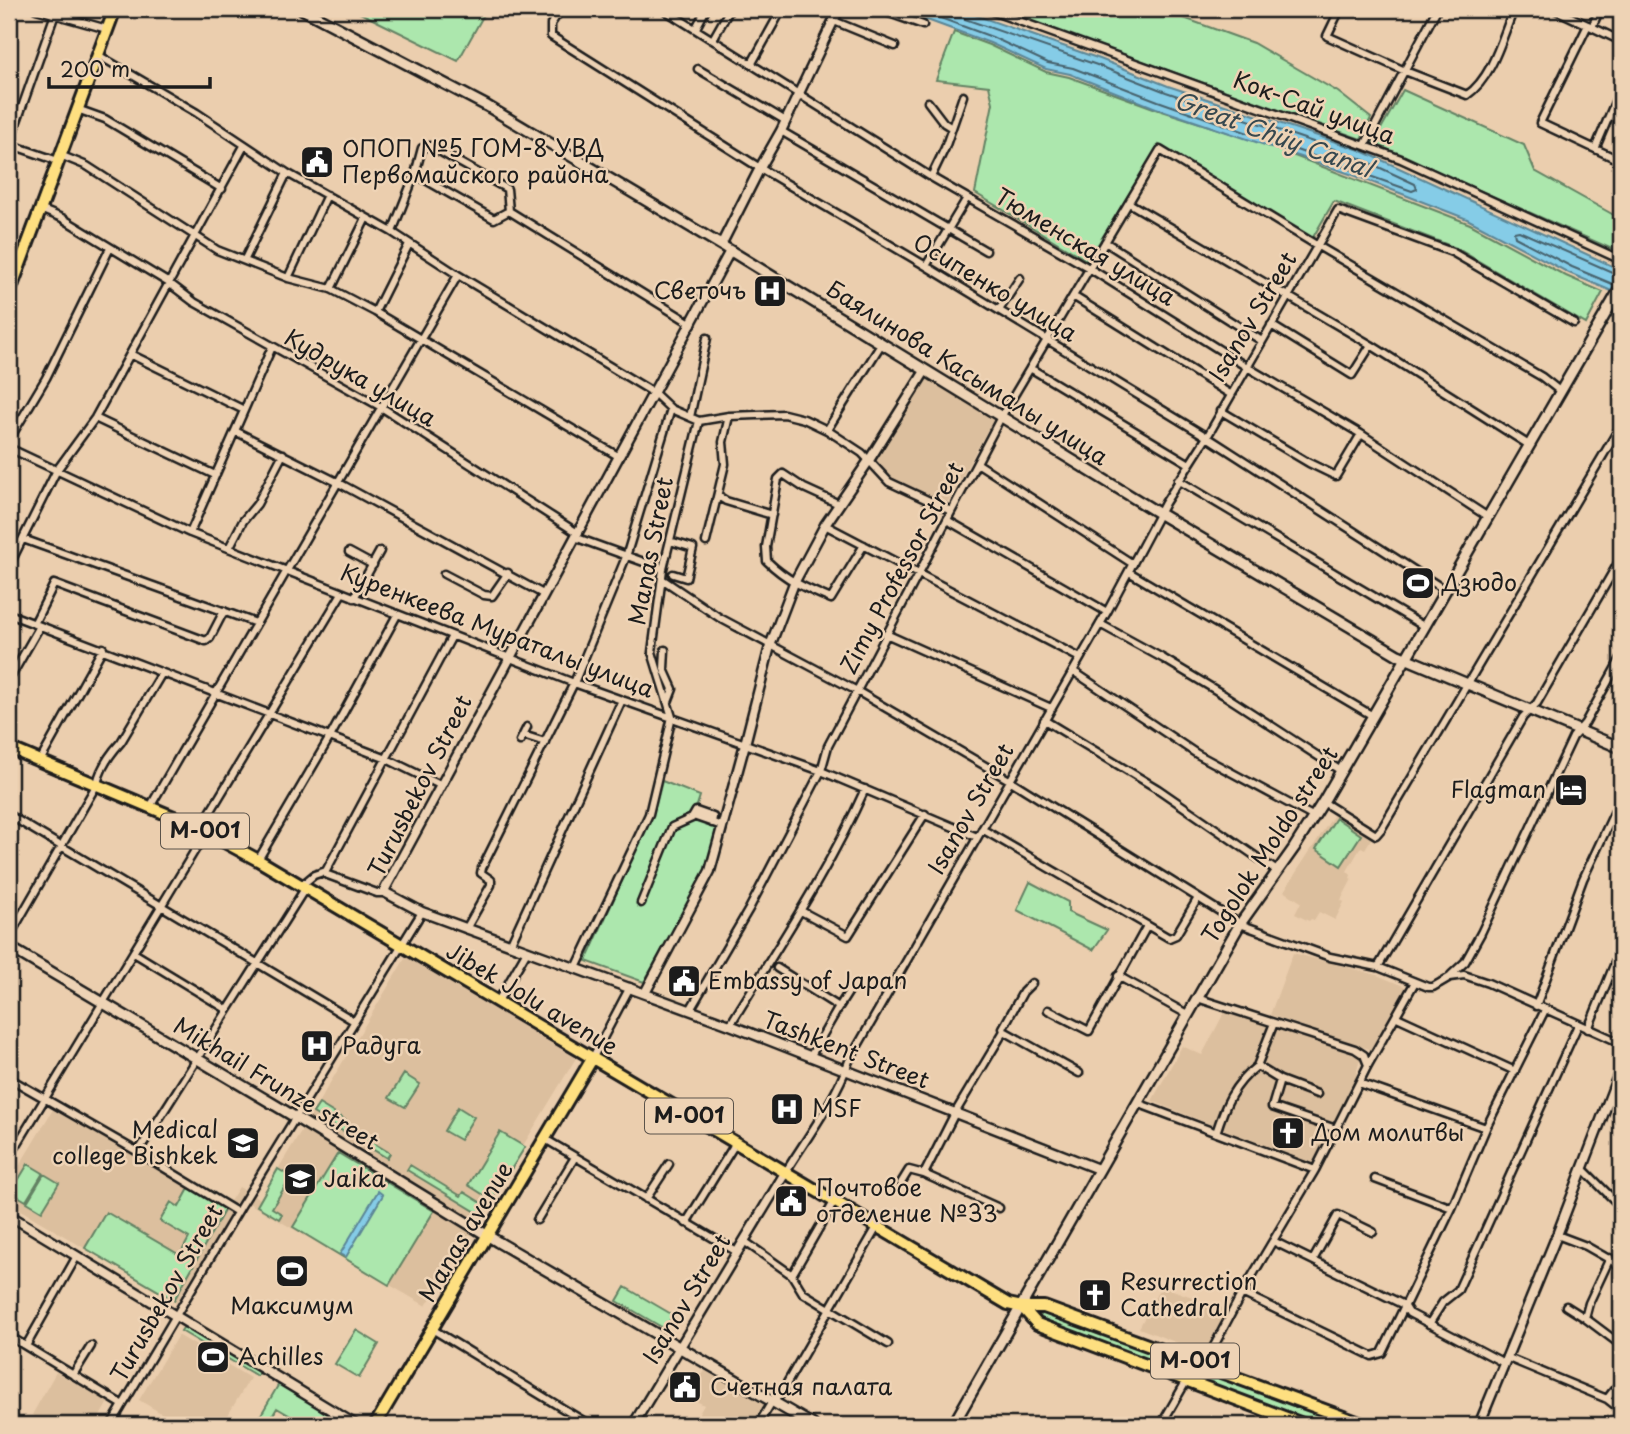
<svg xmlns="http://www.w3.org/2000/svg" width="1630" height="1434" viewBox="0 0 1630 1434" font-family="'Playpen Sans',sans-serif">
<rect width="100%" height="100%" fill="#ebceae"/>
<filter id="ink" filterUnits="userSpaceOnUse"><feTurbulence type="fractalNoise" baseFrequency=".0143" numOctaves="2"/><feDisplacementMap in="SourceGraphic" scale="14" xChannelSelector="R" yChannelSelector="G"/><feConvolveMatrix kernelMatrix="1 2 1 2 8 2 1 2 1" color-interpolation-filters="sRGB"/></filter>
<g filter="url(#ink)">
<path fill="#dcbf9e" d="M928,375L994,418L946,505L904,488L873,461Z
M1335,813L1371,839L1365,849L1361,847L1347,871L1351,875L1350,878L1352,879L1341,900L1344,902L1335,920L1319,912L1314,920L1311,919L1309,921L1295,914L1301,902L1284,891Z
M1293,953L1377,975L1408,988L1375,1051L1270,1015Z
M406,957L576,1058L426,1306L240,1198L176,1303L9,1203V1183L55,1106L227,1206L239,1187L260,1199Z
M1225,1011L1360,1057L1355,1079L1313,1165L1152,1101L1182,1046L1202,1055Z
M1161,1286L1229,1310L1206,1354L1139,1328Z
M178,1335L250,1378L222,1425H181L139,1400Z
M705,1371L764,1405L752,1425H698L696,1419L704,1405L687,1396Z
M56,1372L108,1402L95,1425H62L47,1417L44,1422L32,1415Z"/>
<path fill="#ace7ad" stroke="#648264" stroke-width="2" d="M352,9H487L458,61Z
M996,9H1159L1253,43L1338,92L1371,118L1361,139Z
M954,32L989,45L1046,72L1069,77L1159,110L1253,140L1470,224L1566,276L1603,292L1586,324L1456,248L1334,201L1312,239L1159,145L1088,261L975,193L993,103L989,86L936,80Z
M1403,90L1524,145L1535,171L1621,219V253L1373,143Z
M662,781L700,796L693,818L719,826L705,874L644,982L586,961L656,805Z
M1336,818L1361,835L1341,866L1316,849Z
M1030,882L1068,902V912L1107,930L1093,950L1017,910Z
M404,1074L420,1084L405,1107L389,1098Z
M319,1104L347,1121L344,1125L390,1153L387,1158L313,1113Z
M458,1107L474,1117L460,1140L444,1131Z
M500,1132L525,1147L492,1200L468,1185Z
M338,1153L434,1211L389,1285L293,1227Z
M28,1164L43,1173L26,1201L11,1192Z
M410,1165L461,1196L464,1192L488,1207L483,1216L407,1170Z
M278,1169L288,1175L287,1183L272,1208L282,1214L279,1219L257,1206Z
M44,1174L59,1183L42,1211L27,1202Z
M191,1185L226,1207L174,1300L85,1248L106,1212L180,1255L189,1238L160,1221L171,1202L179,1207Z
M625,1287L673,1315L665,1329L617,1301Z
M1044,1309L1340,1422L1338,1425H1317L1039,1319Z
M185,1325L261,1371L257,1376L181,1331Z
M356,1330L379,1344L359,1378L335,1364Z
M280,1382L353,1425H306L277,1408L267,1425H255Z"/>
<path fill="#85cce7" stroke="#5b8696" stroke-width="2" d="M897,9H958L1100,59L1168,86L1360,150L1621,270V295L1569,273L1467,219L1356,176L1156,108L1070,74L1046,69L990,43Z
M378,1191L383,1195L346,1257L340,1254Z"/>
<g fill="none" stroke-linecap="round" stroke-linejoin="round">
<path stroke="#46626d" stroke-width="2" d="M916,9L992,37L1048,63L1073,68L1158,101L1412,191L1417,189L1415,184L1357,157L1166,92L1097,65L965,19L961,15L960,9
M1615,285L1572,267L1515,237L1514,232L1519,231L1621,276"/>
<g stroke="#1c1c1c" stroke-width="11">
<path id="minor" d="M36,9L107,29
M561,9L551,24V36L760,168L926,266L1207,437L1445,590
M663,9L931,177L1089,268L1247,367L1361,434L1488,517
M878,9L923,25
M986,9L1401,159L1621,260
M1340,9L1327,36L1405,71L1467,95C1493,77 1502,37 1514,9
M1554,9L1621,41
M623,11L624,9
M55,14L9,144L58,161
M834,21L895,46
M1588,25L1540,123L1621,161
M1592,27L1600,9
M696,28L706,9
M713,39L730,9
M98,55L197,113L287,173L392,232L458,275L654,393L671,409L699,421L663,569L652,652L672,717L649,814L576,968
M752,63L782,9
M698,69L786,121
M928,102L944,123L952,128
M77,109L105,119L222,189
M781,131L986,251
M1365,145L1437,9
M430,146L507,189L509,211L494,219L415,174L422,148Z
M1595,149L1621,88
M60,155L87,166L217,250L288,278L331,289L375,312L618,456
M931,177L945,148L963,96
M1129,203L1371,345L1529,445
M40,209L62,218L169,283L194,302L381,407L576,532L577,537L580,539L663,569
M509,211L692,324
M392,232L415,174
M1105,242L1262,341
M245,259L287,173
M926,266L967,198
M288,278L327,195
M331,289L366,218
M1073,296L1230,394
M999,310L1020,278
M375,312L409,244
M1271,325L1352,375L1371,345
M130,354L244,410
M1030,368L1188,463
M1221,411L1309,463L1336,476L1361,434
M690,417L707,338
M95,418L215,475
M699,421L729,416L784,414L804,419L827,430L862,453L889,482L951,511
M827,430L882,343
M235,431L337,482L543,594
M9,440L46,378L110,248
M9,448L190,533L574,683L821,771L977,837
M977,463L1133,564
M1178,480L1425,627
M718,496L726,501L772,515
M839,504L804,488L783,474L778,479L766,547L767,561C786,580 807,589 831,599L864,545
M947,520L1107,612
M825,525L1080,658
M190,533L272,347
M23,539L256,623
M670,541L693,548L686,578L673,574
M706,542L725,464L723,442L729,416
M229,548L243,521L257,504L283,454
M349,552L373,565
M9,566L57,470L95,418L244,146
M1129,572L1373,716
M444,574L484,595L492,596L508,573
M662,579L720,618L857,691L1011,781L1240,924L1330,957L1378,967L1428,987H1433L1450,977L1464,975L1488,983L1621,1043
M354,598L380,551
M9,614L387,759L440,785
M34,624L54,584L206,641L210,638L224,611
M1100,624L1164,659L1224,695L1341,771
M886,634L1051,708
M665,650L664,669L673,689L668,702
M1073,671L1197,754L1314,817
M9,680L40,626
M1044,720L1158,789L1277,871
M523,735L545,742
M520,741L527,727
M40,761L103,648
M1323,802L1376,835L1382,828L1621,425
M150,807L458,275
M9,815L354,1021
M693,816L722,826
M200,829L342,593
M982,829L1169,938L1176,935L1198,898
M258,860L330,737L397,615
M325,874L377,893H386
M302,885L314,875L326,871L452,636
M641,903L672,827L692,818L696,811L713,817L712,823
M801,911L848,936L925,814
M466,929L491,885V880L481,873L482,868L574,683L626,557L671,409
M9,937L97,784C100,769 110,754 121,742L162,673
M510,945L622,700
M134,953L228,1010
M1378,967L1523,717L1537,703L1621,558
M777,968L839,1007L810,1057
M1451,975L1465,962L1481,933L1573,737L1585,723L1621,658
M1118,976L1187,1014
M1197,998L1355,1049L1364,1055L1368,1065
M497,1003L527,951
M1536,1006L1583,879L1621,798
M839,1007L853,985
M690,1010L749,909L821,771L828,746L1001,417L1160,150L1318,246L1542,377L1561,392
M1048,1010L1089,1031L1147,926
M1397,1017L1515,1071
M730,1025C777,948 828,872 865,789
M1588,1029L1621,948
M1004,1031L1003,1028L1023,992L1032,983
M592,1059L630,987
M1257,1066L1274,1023
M9,1078L138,1152L237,1212
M1280,1080L1272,1107L1336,1129
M1359,1083L1486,1128
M1137,1103L1315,1170
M1216,1133C1225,1105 1233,1085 1257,1066L1280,1080L1317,1094
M545,1139L737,1252
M138,1152L306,887
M9,1158L206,832
M1582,1168L1621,1207
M785,1173C806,1139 836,1099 849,1061L1107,612L1165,503L1207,437L1338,210L1452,252L1574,323
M1375,1179L1452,1208
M901,1183L909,1170L924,1174
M646,1199L669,1164
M999,1208L924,1174L955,1113L1004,1031L1079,1073
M537,1220L575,1157
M686,1223L735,1144
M1557,1235L1586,1246L1621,1266
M744,1241L792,1275L803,1293L888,1344
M1273,1241L1404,1305L1409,1313L1504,1363
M1610,1258L1589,1303L1585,1318L1621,1345
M1313,1260L1338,1215L1373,1232
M792,1275L834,1202
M1242,1293L1372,1356L1382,1353L1452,1208L1486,1128L1545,1010
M1566,1306L1585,1318
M1429,1324L1443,1302L1458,1290L1578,1025
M432,1329L590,1425
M9,1336L123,1405
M26,1346L77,1256
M1506,1357L1607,1399L1621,1410
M1204,1365L1242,1293L1315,1170L1368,1065L1415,982
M73,1375L91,1346
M1607,1399L1621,1381
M111,1425L241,1206L422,912
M758,1425L773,1400L780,1395L877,1227
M1161,1425L1187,1380"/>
</g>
<g stroke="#1c1c1c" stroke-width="13">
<path id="tertiary" d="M721,245L760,168L781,131L839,9
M730,251L385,889L386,893L422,912L730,1025L1098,1169
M645,993L710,871L745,744L770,646L794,583L825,525L868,462L925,371
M9,1215L356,1425
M633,1425L785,1173
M1479,1425L1557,1235L1621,1068"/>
</g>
<g stroke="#1c1c1c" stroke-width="14">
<path id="secondary" d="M302,9L487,106L721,245L1160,514L1398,655L1621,748
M9,947L285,1111L498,1242L813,1425
M953,1425L1240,924L1294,848L1323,802L1621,287"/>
</g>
<g stroke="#1c1c1c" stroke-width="16">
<path id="primary" d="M9,294L115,9
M9,748L195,826L258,860L1008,1304L1022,1307H1044L1365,1425
M1022,1307L1037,1324L1305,1425
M375,1425L592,1059"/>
</g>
<use href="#minor" stroke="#eed3b5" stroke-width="6"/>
<use href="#tertiary" stroke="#eed3b5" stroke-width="8"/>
<use href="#secondary" stroke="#eed3b5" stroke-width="9"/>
<use href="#primary" stroke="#fedf80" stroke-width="10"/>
</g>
</g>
<defs>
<g id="civic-square" transform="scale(1.75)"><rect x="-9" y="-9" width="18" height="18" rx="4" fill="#1c1c1c" stroke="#eed3b5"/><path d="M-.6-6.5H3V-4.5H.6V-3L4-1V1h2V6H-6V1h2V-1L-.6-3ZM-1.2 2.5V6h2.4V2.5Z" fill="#fff"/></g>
<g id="hospital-square" transform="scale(1.75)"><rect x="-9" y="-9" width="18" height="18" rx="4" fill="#1c1c1c" stroke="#eed3b5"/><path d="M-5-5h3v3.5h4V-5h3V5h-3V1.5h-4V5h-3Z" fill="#fff"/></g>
<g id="stadium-square" transform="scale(1.75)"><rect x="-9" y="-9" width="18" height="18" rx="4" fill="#1c1c1c" stroke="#eed3b5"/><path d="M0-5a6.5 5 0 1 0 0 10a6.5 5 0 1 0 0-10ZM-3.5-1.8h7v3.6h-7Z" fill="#fff"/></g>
<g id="hotel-square" transform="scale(1.75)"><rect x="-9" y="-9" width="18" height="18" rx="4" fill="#1c1c1c" stroke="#eed3b5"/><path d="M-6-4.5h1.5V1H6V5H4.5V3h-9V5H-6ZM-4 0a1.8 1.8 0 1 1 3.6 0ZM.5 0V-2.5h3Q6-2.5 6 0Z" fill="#fff"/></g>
<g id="church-square" transform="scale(1.75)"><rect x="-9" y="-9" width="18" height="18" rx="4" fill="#1c1c1c" stroke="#eed3b5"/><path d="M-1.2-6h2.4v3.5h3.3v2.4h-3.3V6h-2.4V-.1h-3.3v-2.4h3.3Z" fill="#fff"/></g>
<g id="university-square" transform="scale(1.75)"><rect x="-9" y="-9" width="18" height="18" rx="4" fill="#1c1c1c" stroke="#eed3b5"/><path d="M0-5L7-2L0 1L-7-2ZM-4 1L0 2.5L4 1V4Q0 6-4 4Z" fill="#fff"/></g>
</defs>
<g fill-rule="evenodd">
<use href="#civic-square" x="317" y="162"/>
<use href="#hospital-square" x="770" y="291"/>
<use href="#stadium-square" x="1418" y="583"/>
<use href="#hotel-square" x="1571" y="790"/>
<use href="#civic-square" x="684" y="981"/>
<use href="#hospital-square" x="317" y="1046"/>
<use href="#hospital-square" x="787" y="1109"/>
<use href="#church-square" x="1288" y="1133"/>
<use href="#university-square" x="243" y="1143"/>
<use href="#university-square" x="300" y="1179"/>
<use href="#civic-square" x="791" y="1201"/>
<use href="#stadium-square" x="292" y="1271"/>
<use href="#church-square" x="1095" y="1295"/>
<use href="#stadium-square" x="213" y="1357"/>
<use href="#civic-square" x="685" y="1387"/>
</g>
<g text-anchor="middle" stroke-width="5" stroke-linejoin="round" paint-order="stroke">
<g fill="#eed3b5" stroke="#5b534a" stroke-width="2">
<rect x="161" y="813.5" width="88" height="35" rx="5"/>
<rect x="645" y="1098.5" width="88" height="35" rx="5"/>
<rect x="1151" y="1343.5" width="88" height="35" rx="5"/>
</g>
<g font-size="21" font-weight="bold" fill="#1c1c1c">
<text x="205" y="838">М-001</text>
<text x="689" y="1123">М-001</text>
<text x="1195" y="1368">М-001</text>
</g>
<g font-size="23" fill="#1c1c1c" stroke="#eed3b5">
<text transform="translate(1314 108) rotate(20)" y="8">Кок-Сай улица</text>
<text transform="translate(1085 247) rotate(31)" y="8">Тюменская улица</text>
<text transform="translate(995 288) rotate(31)" y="8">Осипенко улица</text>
<text transform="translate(1253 317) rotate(-59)" y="8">Isanov Street</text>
<text transform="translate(967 373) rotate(32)" y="8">Баялинова Касымалы улица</text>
<text transform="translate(360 378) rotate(30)" y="8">Кудрука улица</text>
<text transform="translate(651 551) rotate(-79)" y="8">Manas Street</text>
<text transform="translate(902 568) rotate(-62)" y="8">Zimy Professor Street</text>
<text transform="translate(497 631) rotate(21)" y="8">Куренкеева Мураталы улица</text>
<text transform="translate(420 786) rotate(-63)" y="8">Turusbekov Street</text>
<text transform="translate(971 809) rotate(-60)" y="8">Isanov Street</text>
<text transform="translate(1270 845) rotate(-57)" y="8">Togolok Moldo street</text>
<text transform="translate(532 999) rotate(31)" y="8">Jibek Jolu avenue</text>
<text transform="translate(846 1050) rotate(21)" y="8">Tashkent Street</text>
<text transform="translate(276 1084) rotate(31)" y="8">Mikhail Frunze street</text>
<text transform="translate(466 1232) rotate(-59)" y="8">Manas avenue</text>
<text transform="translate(167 1293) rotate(-60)" y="8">Turusbekov Street</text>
<text transform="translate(687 1299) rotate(-59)" y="8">Isanov Street</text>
</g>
<g font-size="23" fill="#1c1c1c" stroke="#eed3b5" text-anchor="start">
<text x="342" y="157">ОПОП №5 ГОМ-8 УВД<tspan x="342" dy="26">Первомайского района</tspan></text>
<text x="746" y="299" text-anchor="end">Светочъ</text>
<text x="1442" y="591">Дзюдо</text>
<text x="1546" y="798" text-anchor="end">Flagman</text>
<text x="708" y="989">Embassy of Japan</text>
<text x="342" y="1054">Радуга</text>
<text x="812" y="1117">MSF</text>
<text x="218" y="1138" text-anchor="end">Medical<tspan x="218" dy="26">college Bishkek</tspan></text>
<text x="1312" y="1141">Дом молитвы</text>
<text x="324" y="1187">Jaika</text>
<text x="816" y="1196">Почтовое<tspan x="816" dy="26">отделение №33</tspan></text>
<text x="1120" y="1290">Resurrection<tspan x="1120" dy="26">Cathedral</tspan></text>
<text x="292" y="1314" text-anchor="middle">Максимум</text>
<text x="238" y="1365">Achilles</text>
<text x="710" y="1395">Счетная палата</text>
</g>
<g font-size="24" font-style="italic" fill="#36484f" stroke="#eed3b5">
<text transform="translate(1273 135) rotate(20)" y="8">Great Chüy Canal</text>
</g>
</g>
<rect width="1630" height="1434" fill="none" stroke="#eed3b5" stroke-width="35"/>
<rect x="18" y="18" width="1595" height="1399" fill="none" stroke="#1c1c1c" stroke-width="2.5" filter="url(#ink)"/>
<path d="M49 77v10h161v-10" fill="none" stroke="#1c1c1c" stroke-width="3.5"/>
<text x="60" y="77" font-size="21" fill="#1c1c1c" stroke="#eed3b5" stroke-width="5" paint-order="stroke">200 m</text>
</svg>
